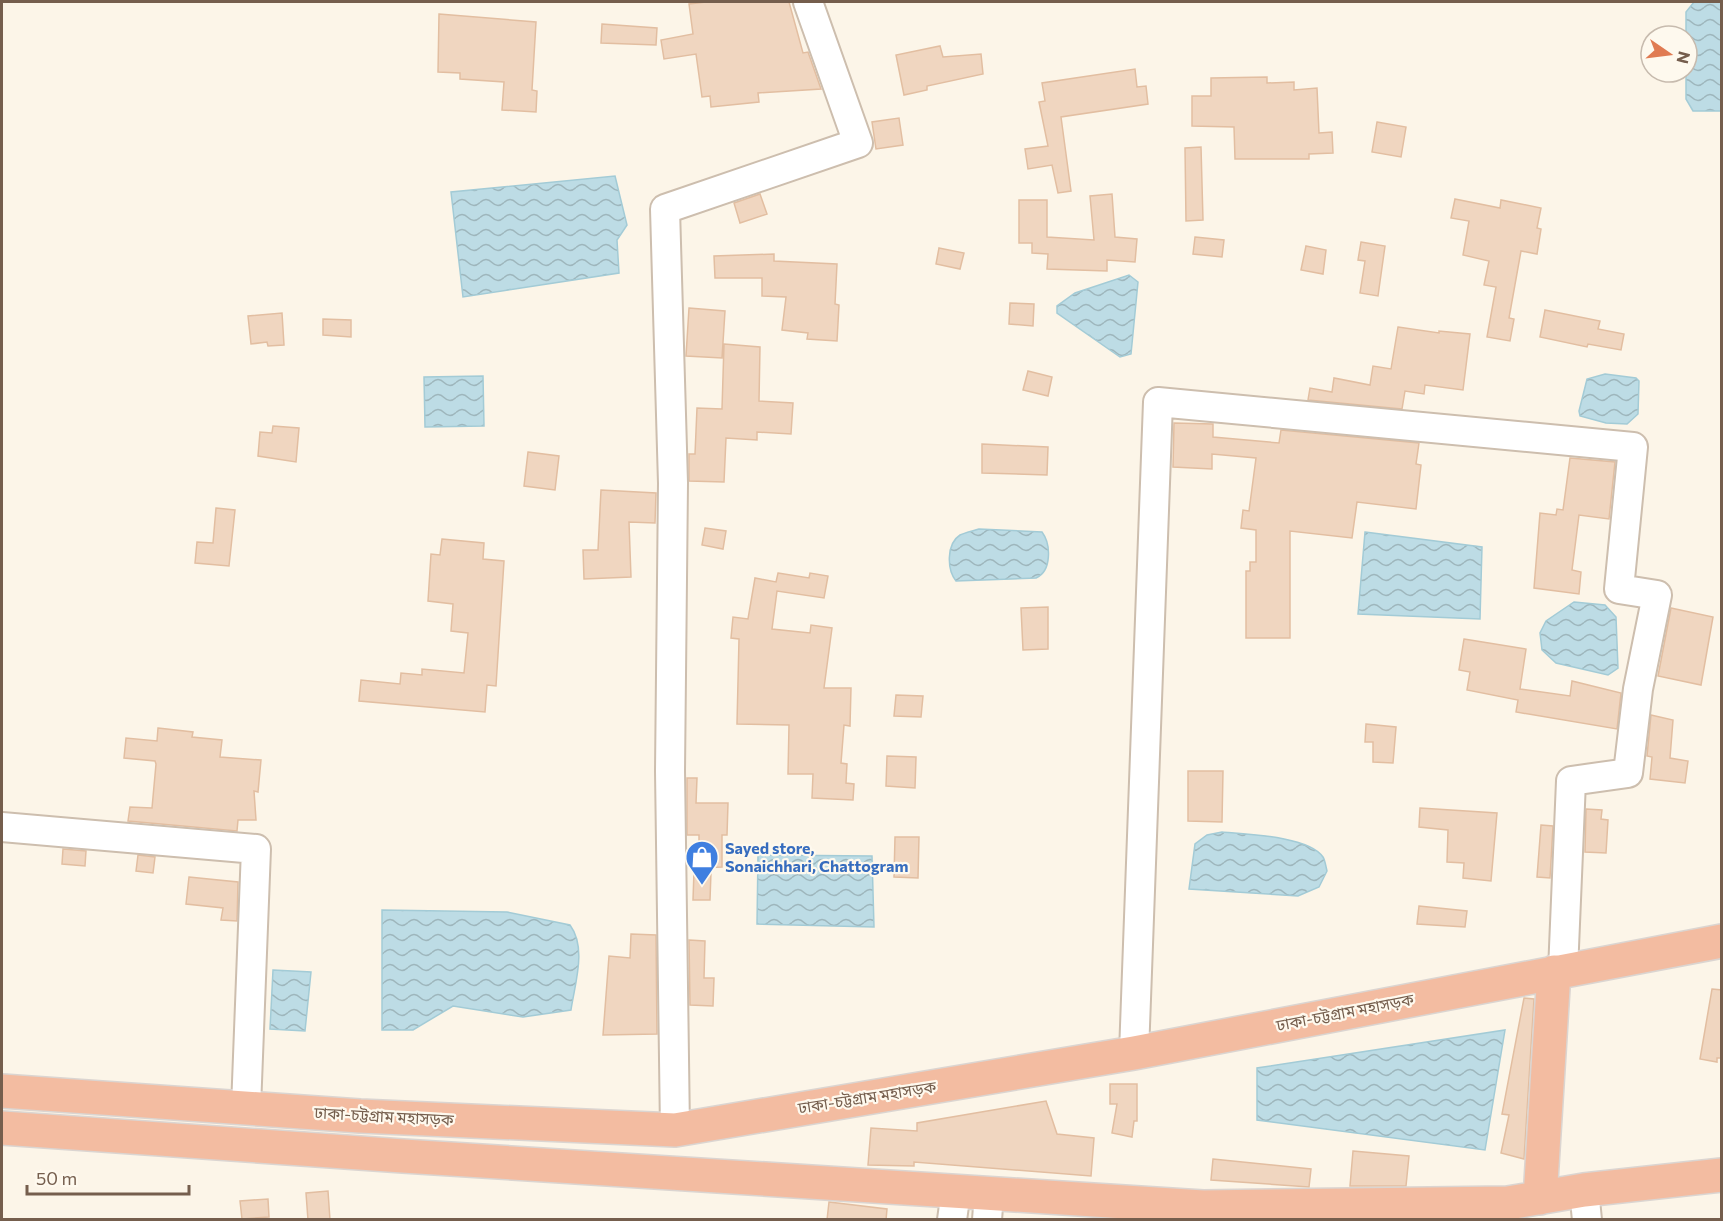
<svg xmlns="http://www.w3.org/2000/svg" width="1723" height="1221" viewBox="0 0 1723 1221" font-family="Commissioner,'Noto Sans Bengali',sans-serif">
<defs>
<pattern id="water-waves" width="16" height="10" patternUnits="userSpaceOnUse" patternTransform="scale(1.5)"><rect width="16" height="10" fill="#bddce5"/><path d="M0 5q4-4 8 0t8 0" fill="none" stroke="#9eb6bc"/></pattern>
</defs>
<rect width="100%" height="100%" fill="#fcf5e8"/>
<path fill="url(#water-waves)" stroke="#a3cbd6" stroke-width="1.5" d="M1694,2H1721V111H1693L1686,99V12Z
M615,176L627,225L617,240L619,273L463,297L451,192Z
M1129,275L1138,282L1131,354L1120,357L1057,313V306L1075,293Z
M1605,374L1636,378L1639,381L1638,414L1627,424L1606,423L1580,416L1579,411L1587,379Z
M483,376L484,426L425,427L424,377Z
M979,529L1042,532C1051,544 1052,571 1036,578L956,581C947,570 946,544 960,535C966,532 973,531 979,529Z
M1365,532L1482,547L1480,619L1358,614Z
M1574,602L1605,605L1616,617L1618,668L1608,675L1556,663L1542,650L1540,633L1546,621Z
M1222,832C1245,834 1309,836 1323,857C1325,860 1326,867 1327,871L1319,887L1298,896L1189,889L1195,844L1207,835Z
M758,855L872,856L874,927L757,924Z
M382,910L507,912L570,925C587,948 575,983 571,1010L523,1017L453,1006L413,1030H382Z
M273,970L311,972L305,1031L270,1029Z
M1505,1030L1485,1150L1257,1120V1068Z"/>
<path fill="#f0d6c0" stroke="#e2bea1" stroke-width="1.5" d="M706,2H789L803,53L808,52L821,89L758,93L759,102L711,107L710,96L702,97L696,54L664,59L661,40L693,34L689,4Z
M439,14L536,22L532,90L537,91L536,112L502,110L504,82L460,79V73L438,72Z
M602,24L657,28L656,45L601,43Z
M940,46L943,57L981,54L983,74L927,86V90L904,95L896,55Z
M1135,69L1137,87L1146,86L1148,104L1061,117L1071,191L1058,193L1052,165L1028,169L1025,149L1048,146L1039,102L1045,101L1042,83Z
M1267,77V83L1294,82V90L1317,88L1319,133L1332,132L1333,153L1309,154V159H1235L1234,127L1192,126V96H1211V78Z
M899,118L903,145L876,149L872,122Z
M1377,122L1406,127L1401,157L1372,152Z
M1201,147L1203,220L1186,221L1185,148Z
M760,194L767,214L740,223L734,203Z
M1112,194L1115,237L1137,239L1135,262L1107,260V271L1047,269L1048,254L1032,253V243H1019V200H1047V237L1094,240L1090,196Z
M1455,199L1500,208L1501,200L1541,208L1537,228L1541,229L1537,254L1521,251L1509,318L1514,319L1510,341L1487,337L1496,287L1484,285L1489,261L1463,255L1469,221L1451,218Z
M1195,237L1224,240L1222,257L1193,254Z
M1361,242L1385,246L1378,296L1360,293L1365,261L1358,260Z
M1306,246L1326,250L1323,274L1301,270Z
M939,248L964,253L960,269L936,264Z
M774,254V261L837,264L835,304L839,305L837,341L807,339L808,333L782,330L786,297L762,296V278H715L714,256Z
M1010,303L1034,304L1033,326L1009,324Z
M689,308L725,311L722,358L686,356Z
M1545,310L1600,321L1598,329L1624,334L1621,350L1588,344L1587,347L1540,337Z
M282,313L284,345L268,346L267,342L251,344L248,316Z
M323,319L351,320V337L323,335Z
M1398,327L1439,333V331L1470,334L1463,390L1425,385L1424,394L1405,391L1402,409L1308,400L1310,388L1332,392L1334,378L1370,385L1373,366L1391,369Z
M724,344L760,347L759,401L793,403L791,434L757,432V440L726,438L724,482L689,481V454H695L697,408L722,409Z
M1028,371L1052,377L1048,396L1023,390Z
M1174,423L1213,424V437L1279,443L1281,430L1419,443L1416,464L1421,465L1416,509L1357,502L1352,538L1290,531V638H1246V571H1250V562H1256V530L1241,528L1243,510L1249,511L1256,458L1212,454V469L1173,467Z
M273,426L299,428L296,462L258,456L260,432L272,433Z
M982,444L1048,447L1047,475L982,473Z
M528,452L559,456L555,490L524,486Z
M1570,458L1615,462L1609,519L1579,515L1572,570L1581,572L1579,594L1534,588L1540,513L1556,515L1557,509L1563,510Z
M601,490L656,493L655,523L629,522L631,577L584,579L583,550H598Z
M216,508L235,510L229,566L195,563L197,542L213,543Z
M705,528L726,531L723,549L702,545Z
M442,539L484,543L483,559L504,561L496,686L487,685L485,712L359,701L361,680L400,684L401,673L422,675V669L464,673L468,633L451,631L453,604L428,601L431,554L440,555Z
M778,573L809,578L810,573L828,576L824,598L777,591L772,629L810,633L811,625L832,628L824,688H851L850,726L844,725L841,763L847,764L846,783L854,784L853,800L812,798L813,774H788L789,725L737,724L739,639L731,638L733,617L748,619L755,578L776,582Z
M1048,607V649L1023,650L1021,608Z
M1671,608L1713,617L1701,685L1658,676Z
M1464,639L1526,649L1520,689L1570,696L1572,681L1621,693L1617,729L1516,712L1518,700L1467,690L1470,672L1459,670Z
M896,695L923,696L921,717L894,716Z
M1651,715L1673,720L1670,758L1688,761L1685,783L1650,779L1652,757L1647,756Z
M1366,724L1396,727L1393,763L1373,762V742H1365Z
M158,728L193,732L192,737L222,740L220,757L261,760L258,792L254,791L256,820H238L237,831L128,821L130,807L152,808L156,764L155,761L124,758L126,738L157,741Z
M887,756L916,757L915,788L886,786Z
M1188,771H1223L1222,822L1188,821Z
M687,778H697L696,803H728L727,835H722V867L699,868V835H687Z
M1420,808L1497,813L1491,881L1463,878L1464,863L1447,862L1448,830L1419,827Z
M1586,809L1602,810L1601,819L1608,820L1606,853L1585,852Z
M1541,825L1553,826L1550,878L1537,877Z
M895,837H919L918,878L894,877Z
M63,849L86,851L85,866L62,864Z
M138,855L155,857L153,873L136,871Z
M694,871L711,872L710,900H693Z
M189,877L238,882L237,921L221,920L223,908L186,904Z
M1419,906L1467,911L1465,927L1417,924Z
M631,934L656,935L657,1034L603,1035L609,956L630,958Z
M689,940L705,941L704,978H714L713,1006L690,1005Z
M1712,989L1722,990V1058H1717V1062L1700,1059Z
M1524,998L1534,999L1524,1159L1501,1153L1509,1115L1502,1114Z
M1110,1084H1137V1121H1134L1132,1137L1112,1133L1117,1104H1110Z
M1046,1101L1057,1134L1094,1138L1091,1176L914,1162V1166L868,1165L871,1128L917,1131V1123Z
M1353,1151L1409,1156L1406,1186H1350Z
M1213,1159L1311,1169L1309,1187L1211,1180Z
M328,1191L330,1220H308L306,1193Z
M268,1199L269,1217L242,1219L240,1201Z
M829,1202L887,1209L886,1220H827Z"/>
<g fill="none" stroke-linecap="round" stroke-linejoin="round">
<g stroke="#cdbeae" stroke-width="32">
<path id="minor" d="M2,827L256,849L246,1108
M1134,1053L1158,402L1633,447L1619,589L1657,595L1638,689L1628,773L1571,781L1563,971
M675,1130L670,771L673,483L665,209L858,143L808,2
M1584,1190L1587,1220
M952,1220L956,1191
M987,1220L989,1193"/>
</g>
<g stroke="#dbd5d1" stroke-width="36">
<path id="highway" d="M2,1091L360,1116L675,1130L1134,1053L1722,941
M2,1128L403,1156L1203,1207L1508,1203L1584,1190L1722,1175
M1540,1198L1554,972"/>
</g>
<use href="#minor" stroke="#fff" stroke-width="28"/>
<use href="#highway" stroke="#f3bca1" stroke-width="33"/>
</g>
<defs>
<g id="shop-pin" transform="scale(1.725)"><path d="M0 17L-7.5 6A9.5 9.5 0 1 1 7.5 6Z" fill="#3f7fe0" stroke="#fef9ee"/><path d="M-5-2.5h2.3a2.7 3.5 0 0 1 5.4 0H5L5.5 6h-11ZM-1.5-2.5h3a1.5 2.3 0 0 0-3 0Z" fill="#fff"/></g>
</defs>
<g fill-rule="evenodd">
<use href="#shop-pin" x="702" y="857"/>
</g>
<g text-anchor="middle" stroke-width="4.5" stroke-linejoin="round" paint-order="stroke">
<g font-size="16" font-weight="bold" fill="#366cbe" stroke="#fef9ee" text-anchor="start">
<text x="725" y="854">Sayed store,<tspan x="725" dy="18">Sonaichhari, Chattogram</tspan></text>
</g>
<g font-size="16" fill="#755e4d" stroke="#fef9ee">
<text transform="translate(1345 1012) rotate(-11)" y="6">ঢাকা-চট্টগ্রাম মহাসড়ক</text>
<text transform="translate(867 1097) rotate(-9)" y="6">ঢাকা-চট্টগ্রাম মহাসড়ক</text>
<text transform="translate(384 1116) rotate(3)" y="6">ঢাকা-চট্টগ্রাম মহাসড়ক</text>
</g>
</g>
<rect width="1723" height="1221" fill="none" stroke="#755e4d" stroke-width="6"/>
<g transform="translate(1669 54) rotate(104)"><circle r="28" fill="#fef9ee" stroke="#c7bbae" stroke-width="1.5"/>
<path d="M0-4.5L10 22L0 15L-10 22Z" fill="#e07b52"/>
<text y="-9" font-size="16" font-weight="bold" text-anchor="middle" fill="#755e4d">N</text>
</g>
<path d="M27 1185v9h162v-9" fill="none" stroke="#755e4d" stroke-width="3"/>
<text x="36" y="1185" font-size="18" fill="#755e4d" stroke="#fef9ee" stroke-width="4.5" paint-order="stroke">50 m</text>
</svg>
